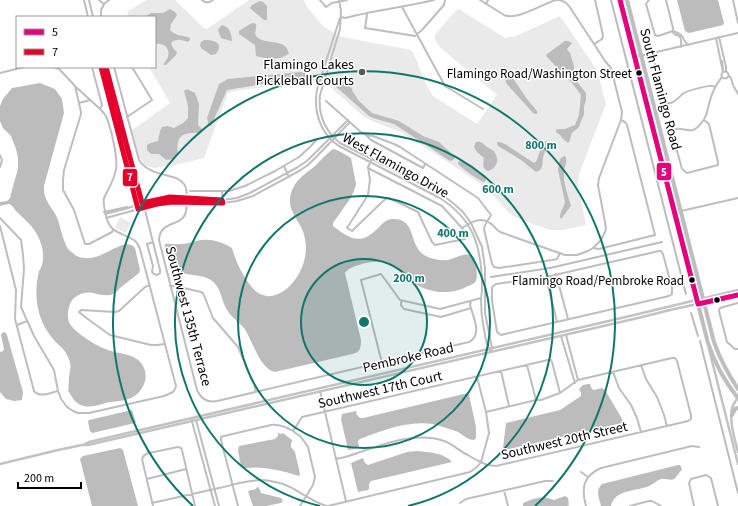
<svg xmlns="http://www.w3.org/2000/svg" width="738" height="506" viewBox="0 0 738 506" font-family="'Source Sans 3',sans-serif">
<rect width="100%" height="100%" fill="#fff"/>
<path fill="#eaeaea" d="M146,0H175L204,28L207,29L249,0H304L307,7L324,27L342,37L411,50L414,54L426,84L433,96L477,124L497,95L443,50C439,46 434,42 435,35C442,28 451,13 459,9L505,38L516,36L560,16L597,70L606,104L579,174L578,186L586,225L563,230H550L517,218L510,214L488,189L451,164L401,132L375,122L364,117L328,85L315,81L240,90L228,93L204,158L175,165L154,168L145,165L139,157L132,130L170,103L149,67H155V17H129L127,12Z
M120,217L131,223L126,233L115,228Z"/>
<path fill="#bcbcbc" d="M677,0H718L724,23L723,25L689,33L685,31Z
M260,1L263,2L267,6V20H264L250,8L252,5Z
M170,9L175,12L177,15L171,24L170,30C176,36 182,35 190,38V40L188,42C184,41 181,39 177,40C167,41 173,49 177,52L176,55L166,65H164V63C173,54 168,42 155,44V17H145L151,13H163Z
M253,23L256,24C257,28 254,33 256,36C262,44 280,40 286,47C287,48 288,52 289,53C282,61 266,59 256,56L255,45L239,34V31L250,24Z
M222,25C230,27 231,33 232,40L231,41L221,38L218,30L220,27Z
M204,40C215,40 224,43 216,54L211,55L201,48L200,45L201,42Z
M565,41H568L572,43L567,49L570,53L574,66V78L586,93V100L584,106V114L580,124L579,127L572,133L569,142L568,143L563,139L560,135L556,132V130L559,129H565L575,125L579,115L581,95L572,83L561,72L546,56L547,54Z
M505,71H508L527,99L537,111V114H535L533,113L506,83Z
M300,72L309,74L313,79L310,80L282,81L227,90L211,126H209L207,118L219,84L228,79Z
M332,79H334L338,81H343L351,87L353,92L359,101L372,113L399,121L423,136L439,142L453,155L455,158L453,160L450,161L394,124L373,118L369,116L334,85L329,81Z
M40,83L55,89L62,99L64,113L44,186C44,189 44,193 45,196C47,204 55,211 58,220C61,230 63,240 68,249C70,251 73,253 75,255C98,269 123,233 135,248L140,270L139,273C133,278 126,283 120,288C118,290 116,293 113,294C107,297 98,294 93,293C84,291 73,296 70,304C68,309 67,317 69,322C73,332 98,347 108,350C121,355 138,353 144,368C149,379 142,393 131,398C125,401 117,401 110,402C101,404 90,409 81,405C75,403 72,397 69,392H68C69,389 68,384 69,380C69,369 73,369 68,357C65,349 59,346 54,340C37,321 33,296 39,271C48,258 41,238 32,227C28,222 23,218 18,213C15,211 13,205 9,204C7,204 3,205 0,206V202L7,201L10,198L13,186L18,169V158L16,149L11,136L3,128L0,121V106L3,99L12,88Z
M187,89L195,93L199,104L198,125L202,129L201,133C183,132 175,135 178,155L173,159L166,160L159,154H151L147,150V145L151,143L158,141L160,131L162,127L167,126L174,128L183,123L188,118V106L184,91Z
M545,141L548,142V144C546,148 544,153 543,158C542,164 544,169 536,172L521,160L498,146L497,143V142H500L505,144L534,163L536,162L543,143Z
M476,142C482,141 483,144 487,147C490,149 494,150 495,153C500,161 496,169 488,171C482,169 483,164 484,158L477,152L475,149L474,146Z
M333,149C339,150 345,155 351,158L356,184L354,191L350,199L333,223V226C351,240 362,246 380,226C383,223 387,219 392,219C417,218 408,244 424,255C431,259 440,261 448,260C457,258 466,251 474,257C476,262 478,276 476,281C474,284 471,285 468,286C451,296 428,293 412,282C403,275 396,265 385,262C375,260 350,265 345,273L361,340C361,351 359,353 348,355L275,372C260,370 252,339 244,328C239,322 231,317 227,310C221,300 221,285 209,279C198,273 180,277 172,267C170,265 169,261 168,258C166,254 164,249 165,244C170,243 175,245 180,244C186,244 191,242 196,241C209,238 220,241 232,248C236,262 242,275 251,286C256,293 263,297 272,296C281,294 289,288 294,281C306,266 310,245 301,227C295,216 287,207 291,193C295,180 305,174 315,166C321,160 326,154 333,149Z
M564,156H565C568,161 565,165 564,171C563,183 568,195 571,206L561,219L560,217C560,212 564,207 565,202L558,170L559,164L560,159Z
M459,161C468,163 477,172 485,178L486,179L485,182H483C474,177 465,171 458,164V163Z
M5,332L7,335L23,392L22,400L14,401L6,399L0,392V352L3,351L4,349L1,335L2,333Z
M588,384H590L592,389L594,390L602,388L605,390L621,417L623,422L622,423L505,450L503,448L506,423L560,410L581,396V393L579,389L583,385Z
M468,393L469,395L476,427V438L474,440C468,440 463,435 458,432C453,430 446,428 440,426C414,418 384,430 360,439L358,441L359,447L355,449L348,450L341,419L342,414L356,411L357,415L360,418H363Z
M132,410L136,422L135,423L92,433L90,431L88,422L89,420Z
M278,433L282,434L283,433L292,440V441L291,444V447L295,452L300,474L299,476C280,470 264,466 245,468L241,466L238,451L239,446L275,439L278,436Z
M120,448L123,450L138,506H92L80,459L83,456Z
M417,451C428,452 445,453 452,462L371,481L369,484V489L368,490L358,492L351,463L363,458L365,463L368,465L407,452Z
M678,465H680L681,467L682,470C679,472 676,478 674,479C671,481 665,478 661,479C657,480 655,483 651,485C638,492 615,488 611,506H601C599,497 595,491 602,484Z
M257,487L259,488L261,493L281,498L283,501L281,503L266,506H253L248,491L256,489Z
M565,496L568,498L569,505L567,506H523V503L533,499L544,497L554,500Z"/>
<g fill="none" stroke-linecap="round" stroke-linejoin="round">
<path stroke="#bcbcbc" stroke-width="2" d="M611,0L686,294
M491,277L550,268L662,242
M691,313L698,336
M700,341L738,493"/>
<g stroke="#dbdbdb" stroke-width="4.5">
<path id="trunk" d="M620,0L708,343C715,364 725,382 738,398
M627,0L714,342C720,359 728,374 738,389
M732,415L735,409L738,408"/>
</g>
<path stroke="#bebebe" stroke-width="2" d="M99,0L104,4L101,10V17
M202,0C205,3 209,3 213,0
M320,0L326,7L332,3L347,0
M339,0L341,11L340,29L320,95C318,114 325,131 340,143L441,194L453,203L463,212L471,223L482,247L485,268V313L492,348L491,352
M480,0L504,15C517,21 542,4 556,0
M649,0L646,4L655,35L658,36L673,31
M666,0L673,28C672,37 676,33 680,37C682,40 681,44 681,47
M733,0L738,23
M104,4L109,0
M486,4L488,0
M402,7L445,86L483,109
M366,13L367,15L365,28L415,36L422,30L444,5L445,0
M341,17L345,18C375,10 405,7 434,0
M340,18L318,86C312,108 319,133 339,146L438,197C475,219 482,249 482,289C482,293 481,297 481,301C481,310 482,320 484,329C485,336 486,346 491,352
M673,31C676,32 679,33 681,35C684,38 684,42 688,45
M719,37L726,67V71
M716,38L723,72
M594,44L602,39L603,35L595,0
M722,61L723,70
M655,64L656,69L663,99C670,110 678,97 684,93C687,91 708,85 712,86C713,86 714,86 715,87
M53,67L59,69L62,72L75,86L81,112V114L64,170L63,180V190L74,210L85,244H89L112,232L113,230
M114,67L139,160C151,178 175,172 184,184C187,188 187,194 187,199C187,203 187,207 186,211C183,228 160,219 159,240L197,390C201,399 207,403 217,401L469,342C483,335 473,317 470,305L471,301
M721.5 75a3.5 3.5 0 1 1 7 0a3.5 3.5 0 1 1-7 0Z
M0,73L24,67
M729,76L731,78L733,85L738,94
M76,87L100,109
M326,101L362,133L366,135L371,140L423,168L425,164
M79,103L90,100
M127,117L152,100L132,67
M704,120L709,124L718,162V165L687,173L682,169L672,132C678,125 685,132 693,130C696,129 700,125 702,122C706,118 707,113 708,108C711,96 714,86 722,77
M366,135L373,136L394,144L400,147L478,198L491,215L485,225L484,229L492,264L494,267L499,268L552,260L557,259L560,253
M0,155L2,160L0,167
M372,159L368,167L370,180L368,195L347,228L352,231L382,202L387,198H389L418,212L432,242L435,245L465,239L466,235L462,228C470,223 480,216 490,223C494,225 495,229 500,232L565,255H577L588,251L593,248L601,240L605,232L606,229L605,222L598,185L599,178L621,120L622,112L611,68L605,61L596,47L569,6C566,2 562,0 557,0
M284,166L289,177
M368,168L442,206L462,228
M190,191H229L245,186L275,171L299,157L311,146L317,139
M222,191L223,203
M674,207L681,211L738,198
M144,208L145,210L160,270V273L157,275L154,274L152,272L153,266L147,244L153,242
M104,212L127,207
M105,214L125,209L146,202L165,198L222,200L237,198L250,193L298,167L308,160L348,120
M0,218L21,240L23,255L24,269L21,307L34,336L54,370L58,391L61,399L67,407L73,411L78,413H89L164,396L173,392L175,389L176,386L140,249L137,243L134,240C117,230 109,234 105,211C104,206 103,203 104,198C108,190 115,178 116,169C118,157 111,128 106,116C104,113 102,111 100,109L102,105L92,67
M106,218L150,206L165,203L179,202L223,203L237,201L253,196L299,171L308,165L318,155L350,122
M0,226L16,290L15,319L34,391C40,398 50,393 58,391
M593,248L599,249L655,235L627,125L625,122L621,120
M659,251H661L663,254L672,288V294L669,296L505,334L501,335L497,332L492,301V287L496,284L546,277Z
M556,274L568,319
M546,277L557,322
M170,286H175L201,292L203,293L213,318L238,347L254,384L256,392
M402,301L401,303V305L404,309L441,317L471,308
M738,303L720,308L719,311L727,342L735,349H738
M79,312L85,317L110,335L151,345H157L164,344
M79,312L81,310L115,312L119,311L145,287L150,285
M17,325L27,321
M566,335L578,380
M561,336L575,383
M382,363L361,280L381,274L400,300L440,309L481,298
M527,365L536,400
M641,365L646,379L657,397L664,415L667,426
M501,371L509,406
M613,372L619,388L631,405L637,418L641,432
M320,391L346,501
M293,431L301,437L308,447L315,477L313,485L300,506
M336,459L345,457C375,448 412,430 444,441C453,444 459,451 468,455C472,458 477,460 481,462L489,433L486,412L477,377
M581,472L588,477
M147,479L186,469
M504,490L508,506
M152,503C175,498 197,493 219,488C233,485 247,480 261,480C268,480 276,482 283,484C298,489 311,502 327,506
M460,503L466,499L545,481H553
M153,506L142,459C143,455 146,454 149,453L178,447L181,448L182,450L195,506
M238,506L221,440V437L224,436L271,425C279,424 286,427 293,431L302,417L548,360H551L552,362L560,393
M328,506L470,472L477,467L481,462L487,465L496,466L688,421L691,419V415L677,361L675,358H672L578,380L560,393L541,400H536L486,412
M586,506C581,488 583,476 601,468L692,446L699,447
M630,506L649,501H652L661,506
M694,506L689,483L691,479L706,475L711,478L718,506"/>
<path stroke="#bebebe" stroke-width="2" d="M84,0L88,17
M89,0L93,17
M635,57L738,33
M101,67L138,209
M106,67L144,208
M191,418L215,506
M196,420L219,506"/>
<path stroke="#c2c2c2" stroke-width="2.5" d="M709,349L738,464
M738,397C736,401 733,404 732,408C729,421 735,440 738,452
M83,445L89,442L630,316L738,290
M0,464L58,450L82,445H88L638,318L670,310L738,295"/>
<use href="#trunk" stroke="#bdbdbd" stroke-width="3.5"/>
<g stroke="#fff" stroke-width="8">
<path id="bus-1" d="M620,0L698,304L738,295"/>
</g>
<g stroke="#fff" stroke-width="8">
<path id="bus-2" d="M101,67L138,209L157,204L172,202L223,203L222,200L170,197L142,203L106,67"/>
</g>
<use href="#bus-1" stroke="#e5007d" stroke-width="5"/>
<use href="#bus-2" stroke="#e4002b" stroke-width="5"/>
</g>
<circle cx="364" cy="322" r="63" fill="#0f766e" fill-opacity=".12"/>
<g fill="none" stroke="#0f766e" stroke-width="2">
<circle cx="364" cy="322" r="63"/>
<circle cx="364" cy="322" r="126"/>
<path d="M320 506A189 189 0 1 1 408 506"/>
<path d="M193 506A251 251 0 1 1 535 506"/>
</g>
<circle fill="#595959" stroke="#fff" stroke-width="1.5" cx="362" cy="72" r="4"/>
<g fill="#000" stroke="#fff" stroke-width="1.5">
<circle cx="639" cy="73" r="3.5"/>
<circle cx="692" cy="280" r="3.5"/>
<circle cx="717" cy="300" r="3.5"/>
</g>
<g text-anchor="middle" stroke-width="3" stroke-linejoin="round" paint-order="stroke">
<g font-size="13" fill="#000" stroke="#fff" text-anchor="end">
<text x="632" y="78">Flamingo Road/Washington Street</text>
<text x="684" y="285">Flamingo Road/Pembroke Road</text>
</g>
<g font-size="14" fill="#000" stroke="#fff" text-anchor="end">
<text x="354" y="69">Flamingo Lakes<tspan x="354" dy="16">Pickleball Courts</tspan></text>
</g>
<g font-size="14" fill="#000" stroke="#fff">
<text transform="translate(661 89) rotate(75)" y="5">South Flamingo Road</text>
<text transform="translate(396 165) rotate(29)" y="5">West Flamingo Drive</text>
<text transform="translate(189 316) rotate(75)" y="5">Southwest 135th Terrace</text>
<text transform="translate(408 357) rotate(-13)" y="5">Pembroke Road</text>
<text transform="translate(380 389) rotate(-13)" y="5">Southwest 17th Court</text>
<text transform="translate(564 440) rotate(-13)" y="5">Southwest 20th Street</text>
</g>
</g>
<circle cx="364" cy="322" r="6" fill="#0f766e" stroke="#fff" stroke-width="2"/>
<g font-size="12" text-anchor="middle" font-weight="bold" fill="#0f766e" stroke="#fff" stroke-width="3" stroke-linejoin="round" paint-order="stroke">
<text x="541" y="149">800 m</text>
<text x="498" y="193">600 m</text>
<text x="453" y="237">400 m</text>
<text x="409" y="282">200 m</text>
</g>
<g stroke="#fff" stroke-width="1.5">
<rect x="656" y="162" width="16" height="19" rx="4" fill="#e5007d"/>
<rect x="122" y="168" width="16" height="19" rx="4" fill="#e4002b"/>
</g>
<g font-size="11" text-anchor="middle" font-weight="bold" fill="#fff">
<text x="664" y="176">5</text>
<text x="130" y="181">7</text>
</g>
<rect x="16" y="16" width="140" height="52" fill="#ffffff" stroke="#999999"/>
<rect x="24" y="29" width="20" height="6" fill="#e5007d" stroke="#999999"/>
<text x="52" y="36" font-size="12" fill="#000000">5</text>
<rect x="24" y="49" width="20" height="6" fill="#e4002b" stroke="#999999"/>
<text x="52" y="56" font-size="12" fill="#000000">7</text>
<path d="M18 482v6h63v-6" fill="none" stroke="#000000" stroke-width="2"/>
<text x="24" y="482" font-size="12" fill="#000000" stroke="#ffffff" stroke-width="3" paint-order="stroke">200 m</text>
</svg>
